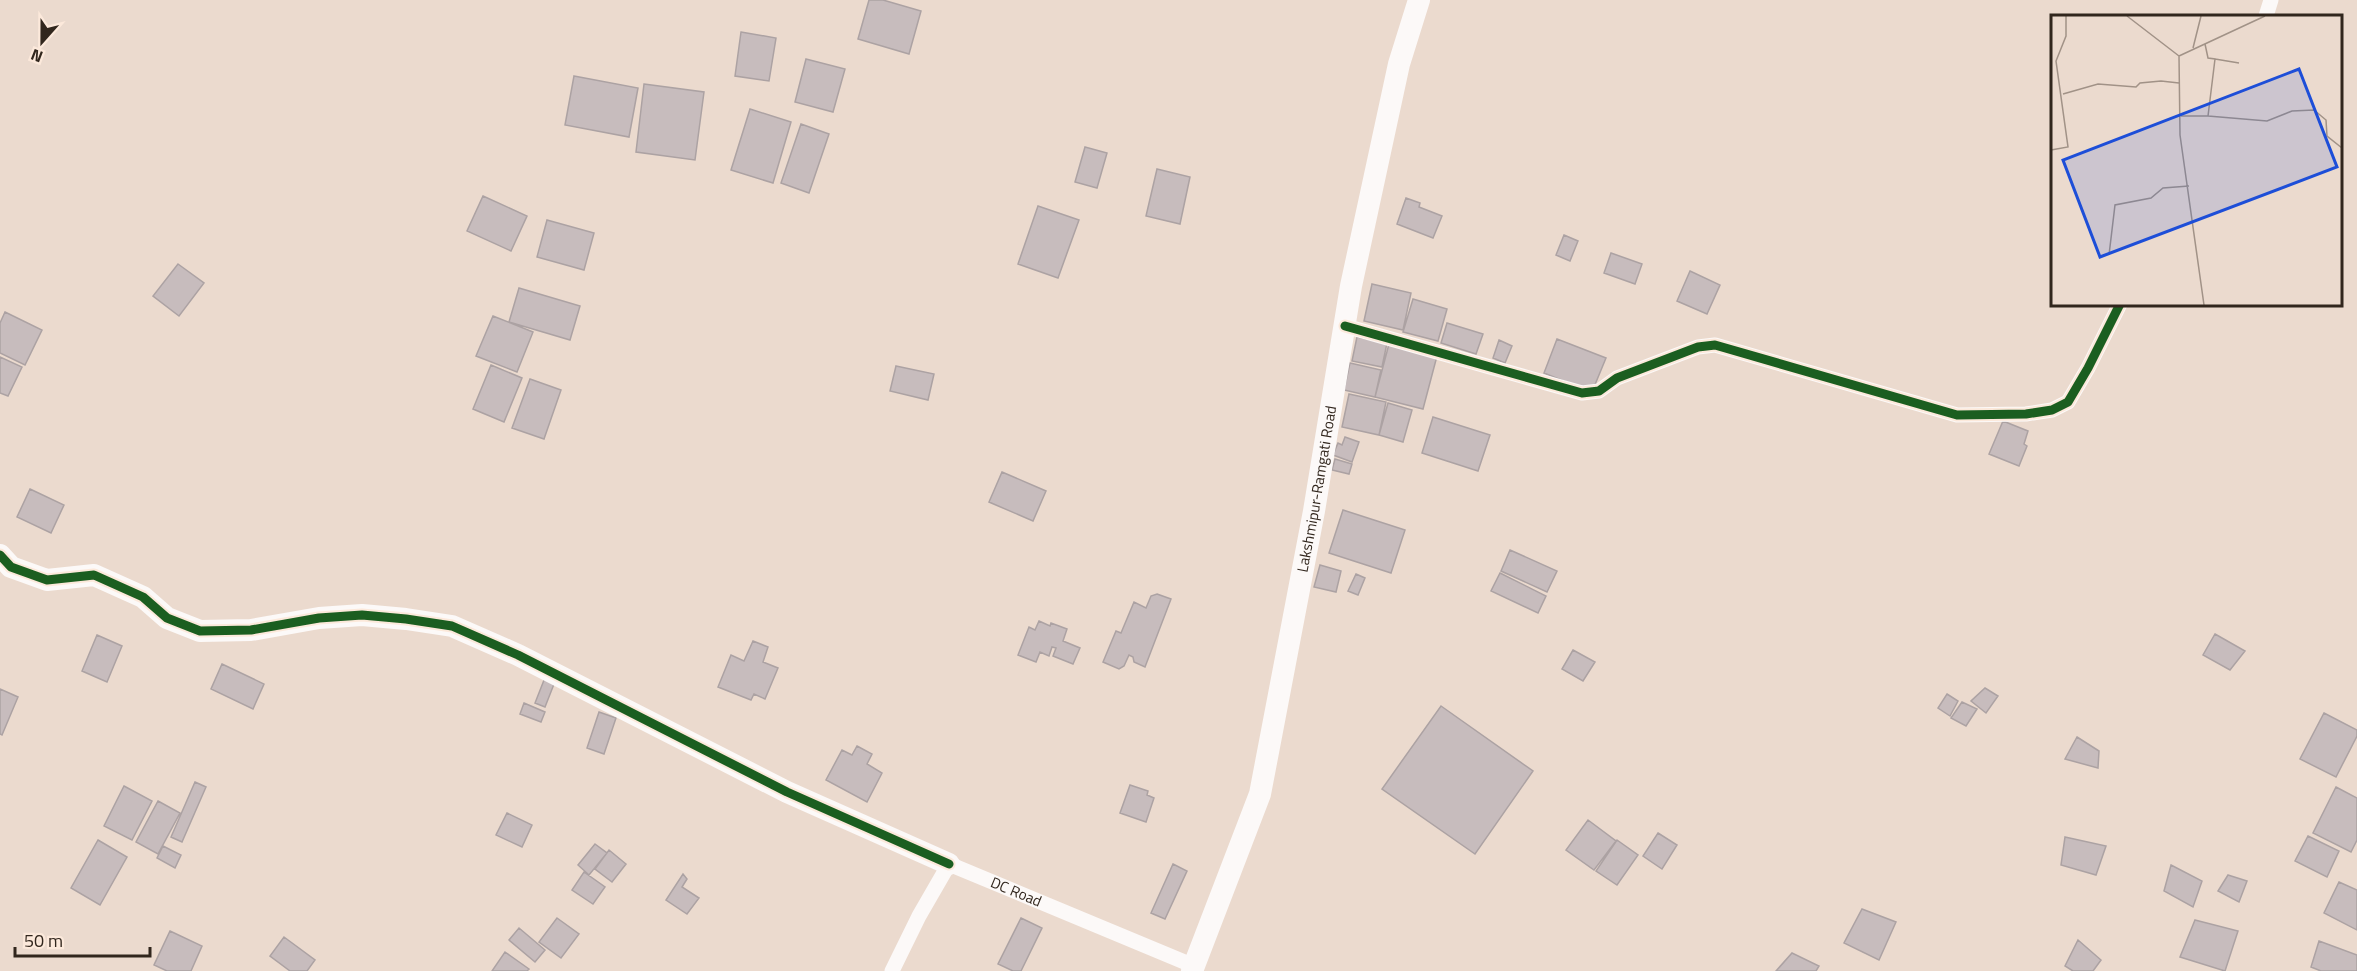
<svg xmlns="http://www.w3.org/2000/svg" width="2357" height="971" viewBox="0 0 2357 971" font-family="'Titillium Web',sans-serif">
<rect width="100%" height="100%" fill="#ebdace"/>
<path fill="#c7bcbd" stroke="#aca2a3" stroke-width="1.5" d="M869,0H883L921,11L909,54L858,39Z
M741,32L776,38L769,81L735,76Z
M806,59L845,69L833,112L795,102Z
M574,76L638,88L629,137L565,125Z
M644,84L704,92L695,160L636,152Z
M750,109L791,122L773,183L731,170Z
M801,124L829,134L809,193L781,183Z
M1085,147L1107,153L1097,188L1075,182Z
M1157,169L1190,177L1180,224L1146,216Z
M483,196L527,216L511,251L467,231Z
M1406,198L1420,203L1419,207L1442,216L1433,238L1397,224Z
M1038,206L1079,220L1058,278L1018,264Z
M547,220L594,233L584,270L537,257Z
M1564,235L1578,241L1570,261L1556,255Z
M1611,253L1642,264L1635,284L1604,273Z
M178,264L204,283L179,316L153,296Z
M1690,271L1720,285L1707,314L1677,301Z
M1372,284L1411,293L1403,330L1364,321Z
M519,288L580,306L570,340L509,322Z
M1413,299L1447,309L1438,341L1403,332Z
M5,312L42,330L25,365L0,353V323Z
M493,316L533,332L517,372L476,356Z
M1447,323L1483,334L1476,354L1441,343Z
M1357,337L1387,343L1382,367L1352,361Z
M1557,339L1606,358L1594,387L1583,389L1544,373Z
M1499,340L1512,346L1505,363L1493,358Z
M1389,344L1437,356L1423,409L1375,397Z
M0,357L22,367L8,396L0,393Z
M1350,363L1381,370L1375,397L1344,390Z
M491,365L522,378L504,422L473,409Z
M896,366L934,374L928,400L890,391Z
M530,379L561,390L544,439L512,428Z
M1349,394L1386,402L1379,435L1342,427Z
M1388,403L1412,410L1403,442L1379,435Z
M1433,417L1490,435L1478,471L1422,453Z
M2003,421L2028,431L2024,444L2027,446L2019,466L1989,454Z
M1345,437L1359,442L1352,462L1333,455L1338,443L1342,445Z
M1335,459L1352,464L1349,474L1332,470Z
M1002,472L1046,491L1033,521L989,502Z
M30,489L64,505L51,533L17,517Z
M1343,510L1405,530L1391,573L1329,553Z
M1510,550L1557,571L1547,592L1501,571Z
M1320,565L1341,571L1336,592L1314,587Z
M1500,573L1546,596L1538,613L1491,591Z
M1356,574L1365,578L1358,595L1348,591Z
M1157,594L1171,599L1145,667L1134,662L1133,657L1129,655L1124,666L1119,669L1103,662L1116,631L1121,633L1134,602L1146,608L1151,596Z
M1039,621L1050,626L1051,623L1067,629L1063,641L1080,648L1073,664L1053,656L1056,648L1052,647L1049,656L1040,652L1036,662L1018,655L1029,627L1035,630Z
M2215,634L2245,651L2230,670L2203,655Z
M97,635L122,646L107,682L82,671Z
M753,641L768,647L763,662L778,668L765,699L754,694L751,700L718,687L731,655L744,661Z
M1573,650L1595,662L1583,681L1562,669Z
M222,664L264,684L253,709L211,689Z
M546,675L556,679L545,707L535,703Z
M1985,688L1998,696L1986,713L1971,701Z
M0,689L18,697L2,735L0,734Z
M1947,694L1958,701L1950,716L1938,708Z
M1962,702L1977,709L1966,726L1951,718Z
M524,703L545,712L541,722L520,714Z
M1441,706L1533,771L1475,854L1382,789Z
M599,712L616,718L604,754L587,748Z
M2324,713L2357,730V736L2336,777L2300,759Z
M2077,737L2099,751L2098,768L2065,759Z
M857,746L872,754L867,764L882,773L867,802L826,780L842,750L852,755Z
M195,782L206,787L182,842L171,837Z
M1130,785L1148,791L1147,795L1154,798L1146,822L1120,813Z
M124,786L152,801L132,840L104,826Z
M2336,787L2357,798V840L2351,852L2313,833Z
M158,801L180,813L158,854L136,842Z
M507,813L532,825L522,847L496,835Z
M1588,820L1616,841L1594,870L1566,850Z
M1658,833L1677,845L1662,869L1643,856Z
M2308,836L2339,851L2327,877L2295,861Z
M2065,837L2106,846L2096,875L2061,865Z
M98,840L127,857L100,905L71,888Z
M1617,840L1638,855L1617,885L1596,871Z
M595,844L607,853L589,875L578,865Z
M163,846L181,855L175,868L157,858Z
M609,850L626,864L612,882L595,869Z
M1173,864L1187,871L1165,919L1151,913Z
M2171,865L2202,881L2193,907L2164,891Z
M584,872L605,887L593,904L572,890Z
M683,874L687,879L682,887L699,898L687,914L666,900Z
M2228,875L2247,881L2239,902L2218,891Z
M2339,882L2357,890V930L2324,913Z
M1862,909L1896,922L1879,960L1844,943Z
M557,918L579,934L561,958L539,942Z
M1021,918L1042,928L1021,971H1013L998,964Z
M2195,920L2238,931L2225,971L2180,957Z
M519,928L545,950L535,962L509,940Z
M170,931L202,946L191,971H167L154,965Z
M284,937L315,960L307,971H290L270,956Z
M2078,940L2101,960L2093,971H2073L2065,966Z
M2319,941L2357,955V971H2321L2311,967Z
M505,952L529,969L527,971H492Z
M1792,953L1819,966L1816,971H1776Z"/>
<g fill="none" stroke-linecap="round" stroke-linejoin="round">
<g stroke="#fcf9f8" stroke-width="15">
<path d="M2266,16L2271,0"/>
<path d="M1345,326L1582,393L1599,391L1617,378L1698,347L1715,345L1957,415L2026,414L2052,410L2068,402L2088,368L2120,304"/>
<path id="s1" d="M892,971L919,916L949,864L1194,966"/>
</g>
<g stroke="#fcf9f8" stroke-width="22">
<path d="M0,555L11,567L47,580L94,575L143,597L167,618L200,631L251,630L319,618L362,615L406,619L452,626L518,655L787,792L949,864"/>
<path id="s2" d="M1192,971L1260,794L1314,511L1351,286L1399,64L1419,0"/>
</g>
<g stroke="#fce9db" stroke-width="13">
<path id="cycleway" d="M1345,326L1582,393L1599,391L1617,378L1698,347L1715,345L1957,415L2026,414L2052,410L2068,402L2088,368L2120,304
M0,555L11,567L47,580L94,575L143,597L167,618L200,631L251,630L319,618L362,615L406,619L452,626L518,655L787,792L949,864"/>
</g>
<use href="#cycleway" stroke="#1b5e20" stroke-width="9"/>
</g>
<g text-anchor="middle" stroke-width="6" stroke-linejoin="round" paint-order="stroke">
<g font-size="15" fill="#31261d" stroke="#fce9db">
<text dy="5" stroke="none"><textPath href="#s2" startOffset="500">Lakshmipur-Ramgati Road</textPath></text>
<text dy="5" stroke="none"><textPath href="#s1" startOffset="194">DC Road</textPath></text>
</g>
</g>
<g transform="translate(2051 15)">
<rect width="291" height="291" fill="#ebdace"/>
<path fill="none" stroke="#a19287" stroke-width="1.5" d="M76,1L128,41M142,33L150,1M128,41L129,120L153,290M128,41L214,1M164,44L188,48M12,79L47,69L85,72L89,68L110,66L128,68M130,101H157L164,44L157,43L154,29M157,101L216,106L241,96L263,95L275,105L276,121L291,133M0,135L17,132L5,46L15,21V1M58,240L64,190L100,183L112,173L138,171"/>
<path fill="#1d4ed8" fill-opacity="0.15" stroke="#1d4ed8" stroke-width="3" d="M248,54L286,152L49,242L12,145Z"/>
<rect width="291" height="291" fill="none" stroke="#31261d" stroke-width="3"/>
</g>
<g transform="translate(42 42) rotate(201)" stroke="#fce9db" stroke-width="4.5" paint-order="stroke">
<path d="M0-4.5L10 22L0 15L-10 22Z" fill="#31261d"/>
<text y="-9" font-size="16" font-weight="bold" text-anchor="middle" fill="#31261d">N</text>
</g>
<path d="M15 947v9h135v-9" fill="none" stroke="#31261d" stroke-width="3"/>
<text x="24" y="947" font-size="18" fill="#31261d" stroke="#fce9db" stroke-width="4.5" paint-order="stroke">50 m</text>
</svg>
